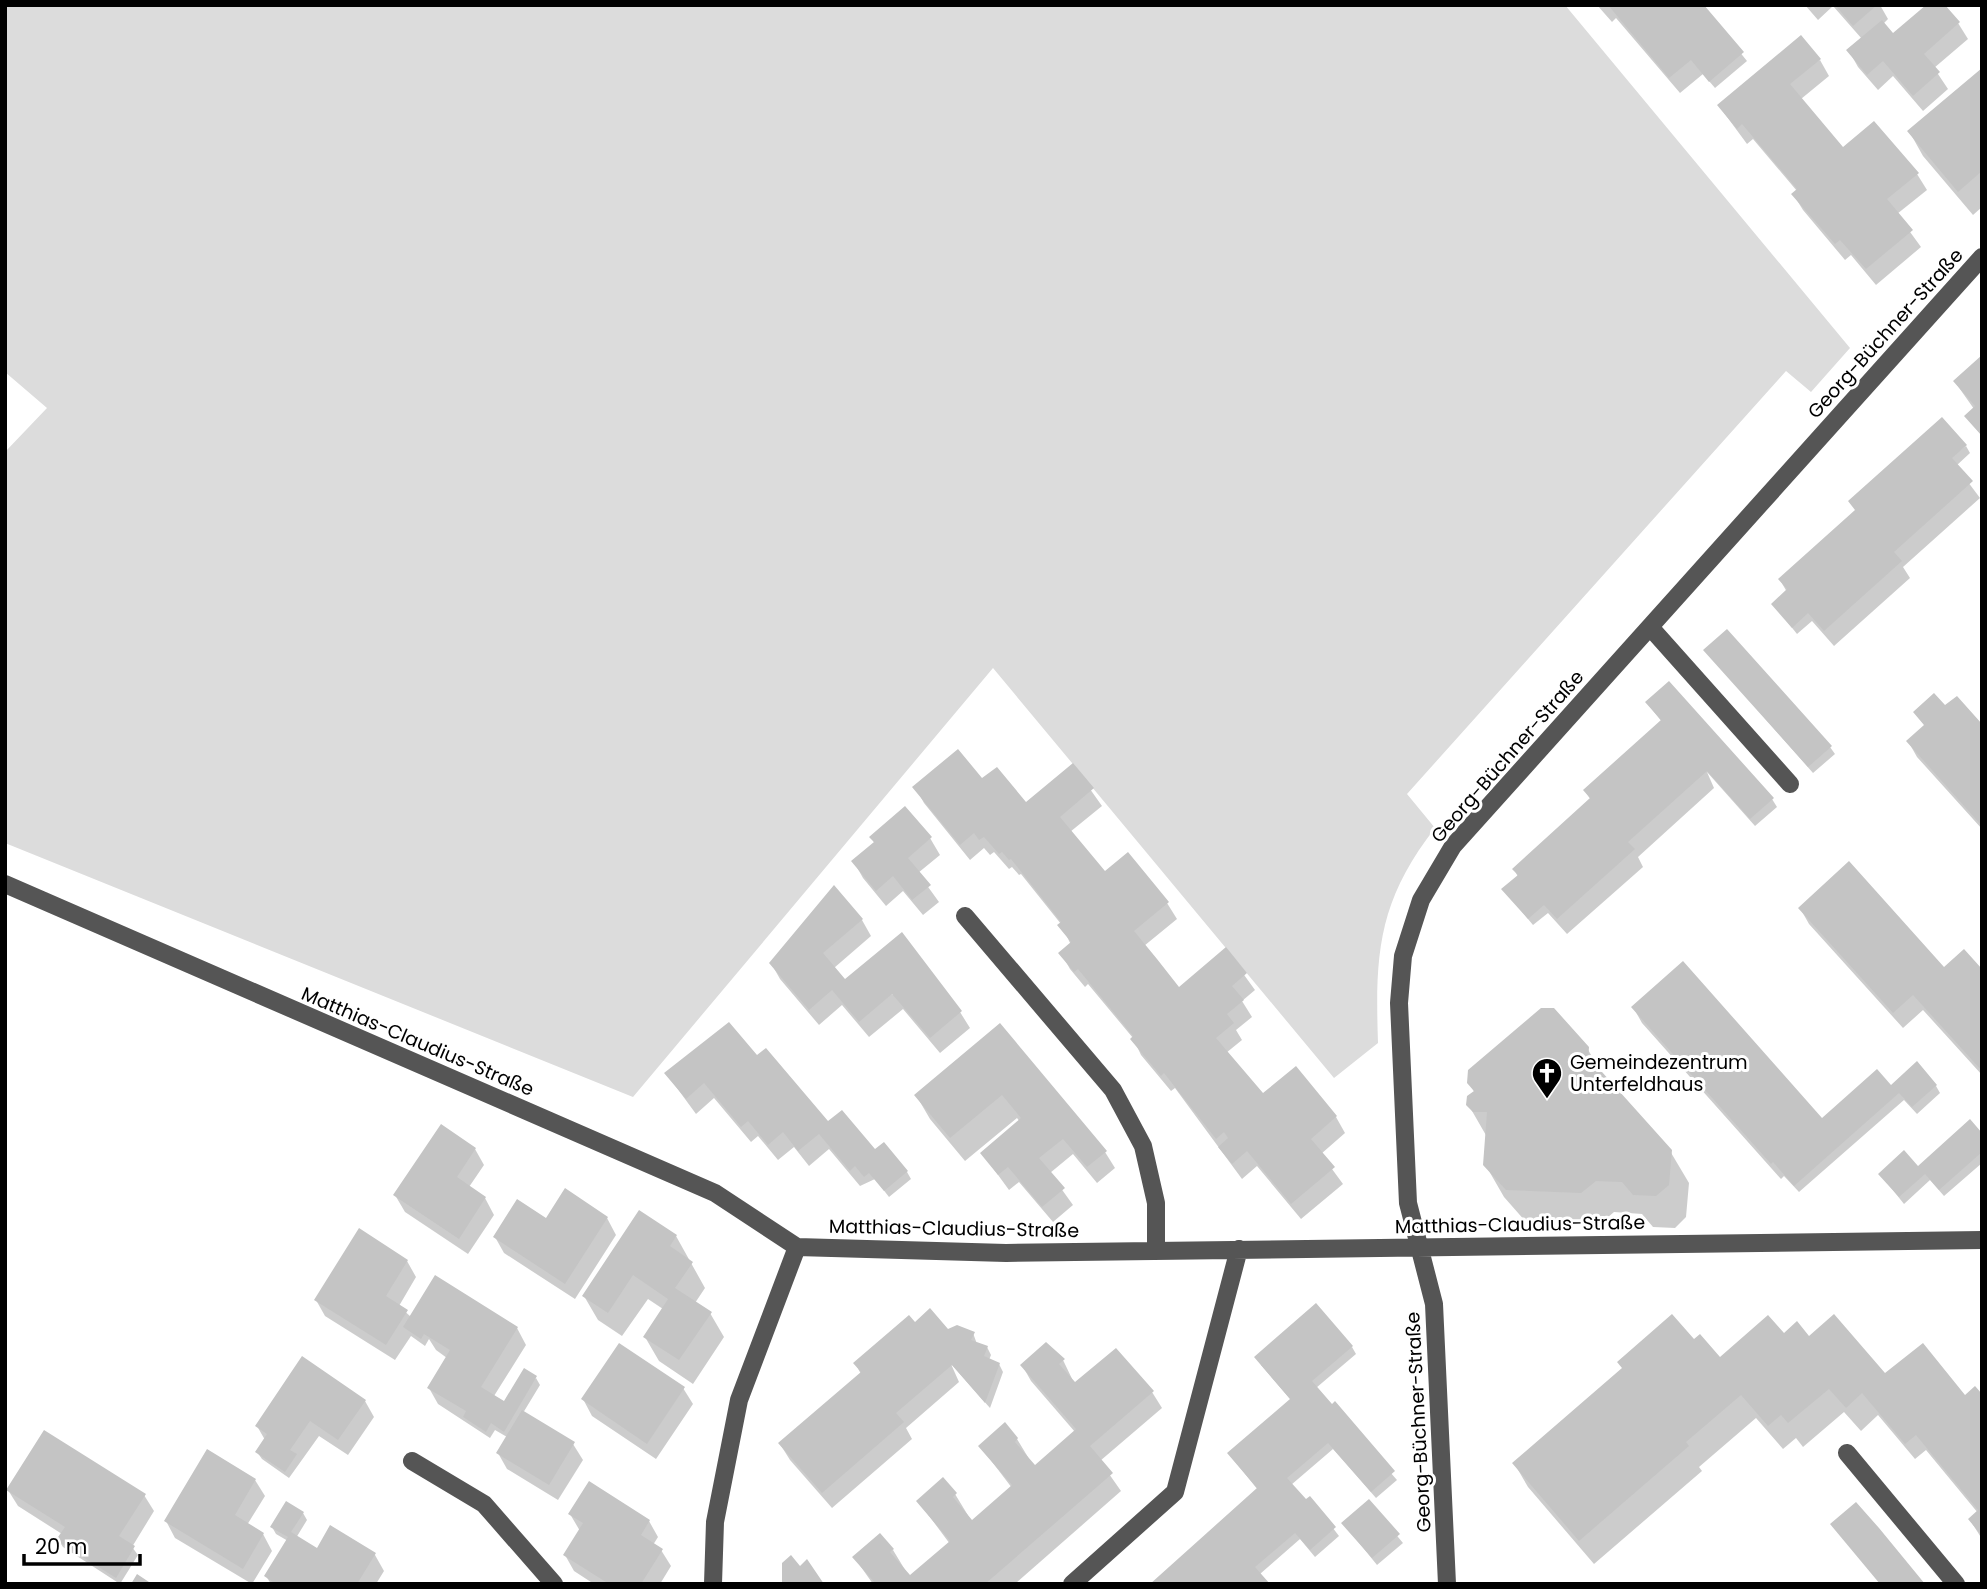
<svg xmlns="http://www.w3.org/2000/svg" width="1987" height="1589" viewBox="0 0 1987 1589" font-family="Poppins,sans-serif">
<rect width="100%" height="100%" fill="#fff"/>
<path fill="#dcdcdc" d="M5,5H1565L1850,348L1811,392L1786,371L1407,794L1435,828C1378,901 1375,954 1378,1043L1334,1078L993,668L633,1097L5,843V452L47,408L5,372Z"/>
<path fill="#0003" d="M1597,5H1702L1747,61L1715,88L1703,74L1680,93L1616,18L1612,22Z
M1805,5H1880L1888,19L1883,24L1893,36L1958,23L1968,39L1934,68L1948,89L1923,111L1893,76L1878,90L1858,67L1849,51L1862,39L1833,6L1818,20Z
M1820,60L1829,76L1801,99L1843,150L1917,174L1927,190L1897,214L1921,247L1876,285L1851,255L1845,260L1803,210L1793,194L1797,191L1753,139L1747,144L1719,106Z
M1982,70V207L1973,215L1923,156L1909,131Z
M1982,358V436L1966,416L1974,409L1955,382Z
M1966,446L1970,453L1956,466L1980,498L1903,567L1910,578L1834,646L1812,621L1797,634L1773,604L1787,592L1780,580Z
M1705,650L1830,747L1835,754L1813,773Z
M1647,703L1772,799L1777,807L1755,826L1707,772L1714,788L1638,857L1643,867L1567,934L1548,913L1533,925L1504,890L1518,877L1514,869L1591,800L1585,791L1662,722Z
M1945,708L1982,726V829L1917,757L1908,741L1925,726L1915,712Z
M1073,765L1102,806L1070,832L1105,873L1167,903L1177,919L1144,946L1179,989L1226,950L1255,990L1242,1001L1252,1017L1236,1030L1242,1040L1226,1053L1262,1096L1295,1069L1336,1117L1345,1133L1321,1154L1343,1184L1301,1219L1257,1166L1242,1179L1175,1088L1171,1091L1141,1055L1133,1038L1088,984L1085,987L1070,969L1061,953L1071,945L1061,924L1021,874L1019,875L1012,867L1009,869L994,852L990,855L984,848L970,860L924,803L915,787L982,781L1026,804Z
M871,837L930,838L940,855L918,873L939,902L923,915L903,891L886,906L863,878L854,862L875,844Z
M834,888L862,920L871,936L834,968L845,982L960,1012L970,1028L940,1053L903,1009L869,1037L842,1005L819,1025L780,979L771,963Z
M1800,908L1944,969L1982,972V1075L1923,1010L1903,1028L1809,924Z
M1633,1007L1822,1121L1891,1087L1936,1086L1940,1093L1917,1114L1904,1100L1799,1192L1784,1176L1781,1179L1642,1023Z
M999,1025L1105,1152L1115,1168L1097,1183L1073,1154L1050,1173L1073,1205L1053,1222L1019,1182L1009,1190L982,1153L1020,1122L1017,1118L965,1161L930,1119L916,1095Z
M1587,1048L1604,1077L1670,1151L1689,1183L1686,1217L1675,1228L1653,1227L1642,1214L1614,1212L1600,1224L1526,1222L1504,1197L1485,1164L1487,1137L1468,1104L1475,1093L1469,1083Z
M757,1057L828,1123L907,1172L911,1179L889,1197L875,1179L860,1186L829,1149L809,1166L794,1147L778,1160L758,1136L751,1142L714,1098L696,1114L666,1073Z
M1982,1135V1163L1944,1196L1930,1180L1904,1204L1880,1174L1918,1168Z
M475,1149L484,1165L469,1187L485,1198L494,1215L468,1254L405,1212L395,1195Z
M607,1218L616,1235L575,1299L504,1253L495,1237Z
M676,1236L705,1288L695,1303L710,1313L724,1337L693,1384L659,1361L645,1337L663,1309L648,1299L622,1336L598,1320L584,1296Z
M407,1261L416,1277L399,1306L411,1317L517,1328L526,1345L494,1396L505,1403L536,1378L540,1385L523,1413L573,1444L583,1460L558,1500L507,1469L498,1453L507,1437L495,1430L490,1438L438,1404L429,1388L447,1358L436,1350L429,1339L425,1346L411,1336L395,1360L325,1316L316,1300Z
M919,1330L973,1333L977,1344L987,1347L991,1355L989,1360L999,1364L1003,1372L990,1408L951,1364L959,1382L906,1428L912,1439L832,1508L790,1460L780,1444L861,1374L855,1363Z
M1783,1336L1809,1339L1884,1374L1965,1397L1982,1396V1539L1970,1520L1978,1513L1926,1450L1915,1459L1878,1415L1861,1431L1844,1412L1803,1447L1796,1438L1783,1449L1756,1418L1699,1467L1702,1471L1594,1564L1528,1487L1514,1463L1694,1342L1719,1359Z
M1046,1344L1063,1360L1075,1385L1152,1392L1162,1408L1100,1461L1121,1491L1015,1584H873L854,1557L893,1550L910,1578L950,1544L918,1501L955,1494L972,1522L1012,1488L980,1446L1017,1439L1034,1467L1075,1432L1031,1381L1022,1365Z
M1352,1347L1356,1354L1316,1388L1397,1480L1376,1498L1333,1449L1291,1485L1306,1502L1310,1498L1339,1536L1315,1557L1300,1539L1260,1574L1152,1584L1258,1490L1229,1454L1291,1400L1261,1365Z
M683,1388L693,1404L656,1459L592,1416L583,1399Z
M365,1401L374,1417L348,1455L319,1436L289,1478L262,1459L257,1452L265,1440L257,1426Z
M255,1480L265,1496L247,1525L263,1534L272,1551L252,1584L175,1538L166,1521Z
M8,1490L144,1495L154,1511L132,1547L138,1555L120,1584L63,1547L58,1540L62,1534L18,1506Z
M1369,1502L1403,1543L1377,1565L1343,1523Z
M303,1513L307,1520L296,1538L317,1550L375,1555L384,1571L376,1584H271L266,1576L288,1541L276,1534L272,1527Z
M570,1514L649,1521L658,1537L653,1545L661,1550L671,1566L660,1584H594L574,1571L565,1555L580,1531Z"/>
<path fill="#c4c4c4" d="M1608,5H1704L1744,52L1709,82L1691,60L1669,78Z
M1835,5H1877L1853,26Z
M1926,5H1945L1960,22L1924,54L1940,72L1913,96L1883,61L1867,75L1846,50L1882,20L1893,33Z
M1801,35L1821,59L1790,84L1843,147L1874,121L1919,173L1887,199L1913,230L1866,269L1840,240L1835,244L1791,194L1797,189L1742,124L1737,129L1717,105Z
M1982,68V171L1958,192L1907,131Z
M1982,355V436L1964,416L1975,406L1953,381Z
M1942,417L1967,445L1952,458L1973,481L1894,552L1902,561L1824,631L1808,613L1792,628L1771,604L1787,589L1778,579L1855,510L1848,501Z
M1727,629L1832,746L1808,767L1703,650Z
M1669,681L1774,798L1750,819L1707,771L1628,842L1635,849L1557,919L1544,905L1528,919L1501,889L1518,875L1512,869L1590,798L1583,790L1661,720L1645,702Z
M1934,693L1945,705L1957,696L1982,724V826L1906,741L1924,725L1913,712Z
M958,749L982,778L997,767L1026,802L1073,763L1094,788L1060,817L1105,871L1128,852L1169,902L1134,931L1157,959L1179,987L1226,947L1247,973L1232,986L1244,1000L1227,1014L1234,1023L1216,1038L1263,1093L1296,1066L1337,1116L1311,1139L1335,1167L1291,1204L1247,1151L1232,1164L1218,1147L1228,1138L1224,1132L1216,1139L1164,1073L1161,1076L1130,1039L1133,1036L1078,969L1074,972L1058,953L1071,942L1057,925L1061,922L1011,859L1009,860L1002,852L999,854L984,837L979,840L974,833L960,845L912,787Z
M905,806L932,837L908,858L931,885L912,900L893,876L876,891L851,861L874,842L869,837Z
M1849,861L1944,967L1964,949L1982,969V1071L1913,995L1893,1013L1798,908Z
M834,885L863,919L823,953L845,979L902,932L962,1011L930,1038L892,994L859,1022L832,990L809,1010L769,963Z
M1683,961L1822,1118L1877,1069L1891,1085L1917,1061L1937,1085L1912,1107L1899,1093L1794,1186L1773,1162L1771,1164L1631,1007Z
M1541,1008H1554L1589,1047L1588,1060L1597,1072H1602L1672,1150L1669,1185L1656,1196L1633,1195L1622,1182L1596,1181L1581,1193L1506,1190L1483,1165L1487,1112H1473L1466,1105L1467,1096L1474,1091L1467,1083L1468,1070Z
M729,1022L757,1055L766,1048L828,1121L842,1110L875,1149L884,1142L908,1171L884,1191L869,1173L864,1177L855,1166L850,1171L819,1134L798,1151L783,1132L768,1145L748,1121L741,1127L704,1083L686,1099L664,1073Z
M1000,1023L1107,1151L1087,1167L1063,1139L1039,1158L1065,1188L1042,1207L1008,1167L998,1175L980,1153L1021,1118L1002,1095L950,1138L914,1095Z
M1970,1119L1982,1133V1152L1939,1190L1925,1174L1899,1197L1878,1174L1904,1150L1918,1166Z
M441,1124L476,1148L457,1177L486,1197L459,1239L393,1195Z
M565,1188L608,1217L565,1284L493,1237L517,1199L546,1218Z
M639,1210L677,1235L670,1246L693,1262L675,1288L712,1312L679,1360L643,1337L668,1299L633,1275L608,1313L582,1296Z
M359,1228L408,1260L386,1296L408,1310L386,1345L314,1300Z
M435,1275L518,1327L481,1387L504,1401L524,1368L537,1376L504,1432L491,1423L486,1432L463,1417L466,1411L427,1388L450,1350L424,1334L421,1339L403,1327Z
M1316,1303L1353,1346L1312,1381L1332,1404L1335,1401L1395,1471L1371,1492L1328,1443L1287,1478L1306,1499L1310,1496L1336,1527L1310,1550L1295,1533L1255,1567L1270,1584H1150L1257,1488L1227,1453L1290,1399L1254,1357Z
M930,1308L948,1329L957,1325L975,1332L971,1340L988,1346L984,1356L1000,1363L985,1403L952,1365L896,1413L904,1422L822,1493L778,1443L861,1372L853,1363L909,1315L915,1322Z
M1672,1314L1694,1339L1700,1334L1720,1357L1768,1315L1784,1333L1797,1321L1809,1336L1834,1314L1885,1373L1923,1343L1965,1395L1975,1386L1982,1394V1536L1968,1519L1978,1510L1916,1435L1905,1444L1862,1393L1846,1408L1829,1389L1788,1423L1781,1415L1768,1426L1741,1395L1686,1442L1689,1446L1579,1541L1512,1463L1622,1368L1617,1362Z
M1046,1342L1065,1359L1059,1364L1075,1382L1116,1348L1154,1391L1090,1446L1113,1473L985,1584H876L852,1557L880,1533L894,1549L890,1552L910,1575L950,1541L916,1501L943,1477L957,1493L953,1497L972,1520L1012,1485L978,1446L1005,1422L1018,1438L1015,1442L1035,1465L1076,1429L1020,1365Z
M619,1343L685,1387L647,1444L581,1399Z
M302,1356L366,1400L338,1440L310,1421L290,1450L297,1454L285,1472L255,1452L267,1434L255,1426Z
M522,1410L575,1442L549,1485L496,1453Z
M44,1430L146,1494L119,1536L135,1546L116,1578L56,1540L65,1527L6,1490Z
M207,1449L256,1479L235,1515L264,1533L243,1569L164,1521Z
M589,1481L650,1520L641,1535L663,1549L641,1584H609L563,1555L583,1523L568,1514Z
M1369,1499L1400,1534L1372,1558L1341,1523Z
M286,1501L304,1512L291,1532L317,1548L330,1525L376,1553L357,1584H276L264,1576L288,1537L270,1527Z
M1856,1502L1879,1528L1925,1584H1880L1830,1524Z
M791,1555L800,1566L807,1559L824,1584H782V1563Z
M137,1574L152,1584H131Z"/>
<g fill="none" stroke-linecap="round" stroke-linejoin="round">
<path stroke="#555" stroke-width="18" d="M1650,627L1790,784
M5,884L715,1193L797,1247L1006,1253L1982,1240
M965,916L1113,1090L1143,1146L1156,1203V1250
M1847,1453L1956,1584
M412,1461L484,1504L554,1584
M713,1584L715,1522L739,1400L797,1247
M1072,1584L1175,1492L1239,1249
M1447,1584L1434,1304L1408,1203L1399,1003L1403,956L1421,900L1453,846L1982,257"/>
</g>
<defs>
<g id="church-pin" transform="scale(1.575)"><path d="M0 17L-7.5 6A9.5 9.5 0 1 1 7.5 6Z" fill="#000" stroke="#fff"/><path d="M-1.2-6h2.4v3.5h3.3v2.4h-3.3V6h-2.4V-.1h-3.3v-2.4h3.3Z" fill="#fff"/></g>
</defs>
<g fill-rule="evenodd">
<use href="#church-pin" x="1547" y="1073"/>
</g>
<g text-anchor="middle" stroke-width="6" stroke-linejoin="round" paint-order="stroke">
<g font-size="19" fill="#000" stroke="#fff">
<text transform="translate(1885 333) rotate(-48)" y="7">Georg-Büchner-Straße</text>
<text transform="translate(1507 756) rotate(-49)" y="7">Georg-Büchner-Straße</text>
<text transform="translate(418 1041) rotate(23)" y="7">Matthias-Claudius-Straße</text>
<text transform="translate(1520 1224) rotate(-1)" y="7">Matthias-Claudius-Straße</text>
<text transform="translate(954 1228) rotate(1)" y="7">Matthias-Claudius-Straße</text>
<text transform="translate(1418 1422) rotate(-93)" y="7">Georg-Büchner-Straße</text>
</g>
<g font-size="19" fill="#000" stroke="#fff" text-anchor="start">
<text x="1570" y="1069">Gemeindezentrum<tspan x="1570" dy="22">Unterfeldhaus</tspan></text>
</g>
</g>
<rect width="1987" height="1589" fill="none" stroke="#000000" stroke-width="14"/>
<path d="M24 1554v10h116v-10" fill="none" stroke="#000000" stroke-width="3.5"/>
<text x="35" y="1554" font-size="21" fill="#000000" stroke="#ffffff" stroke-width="5" paint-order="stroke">20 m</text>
</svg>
